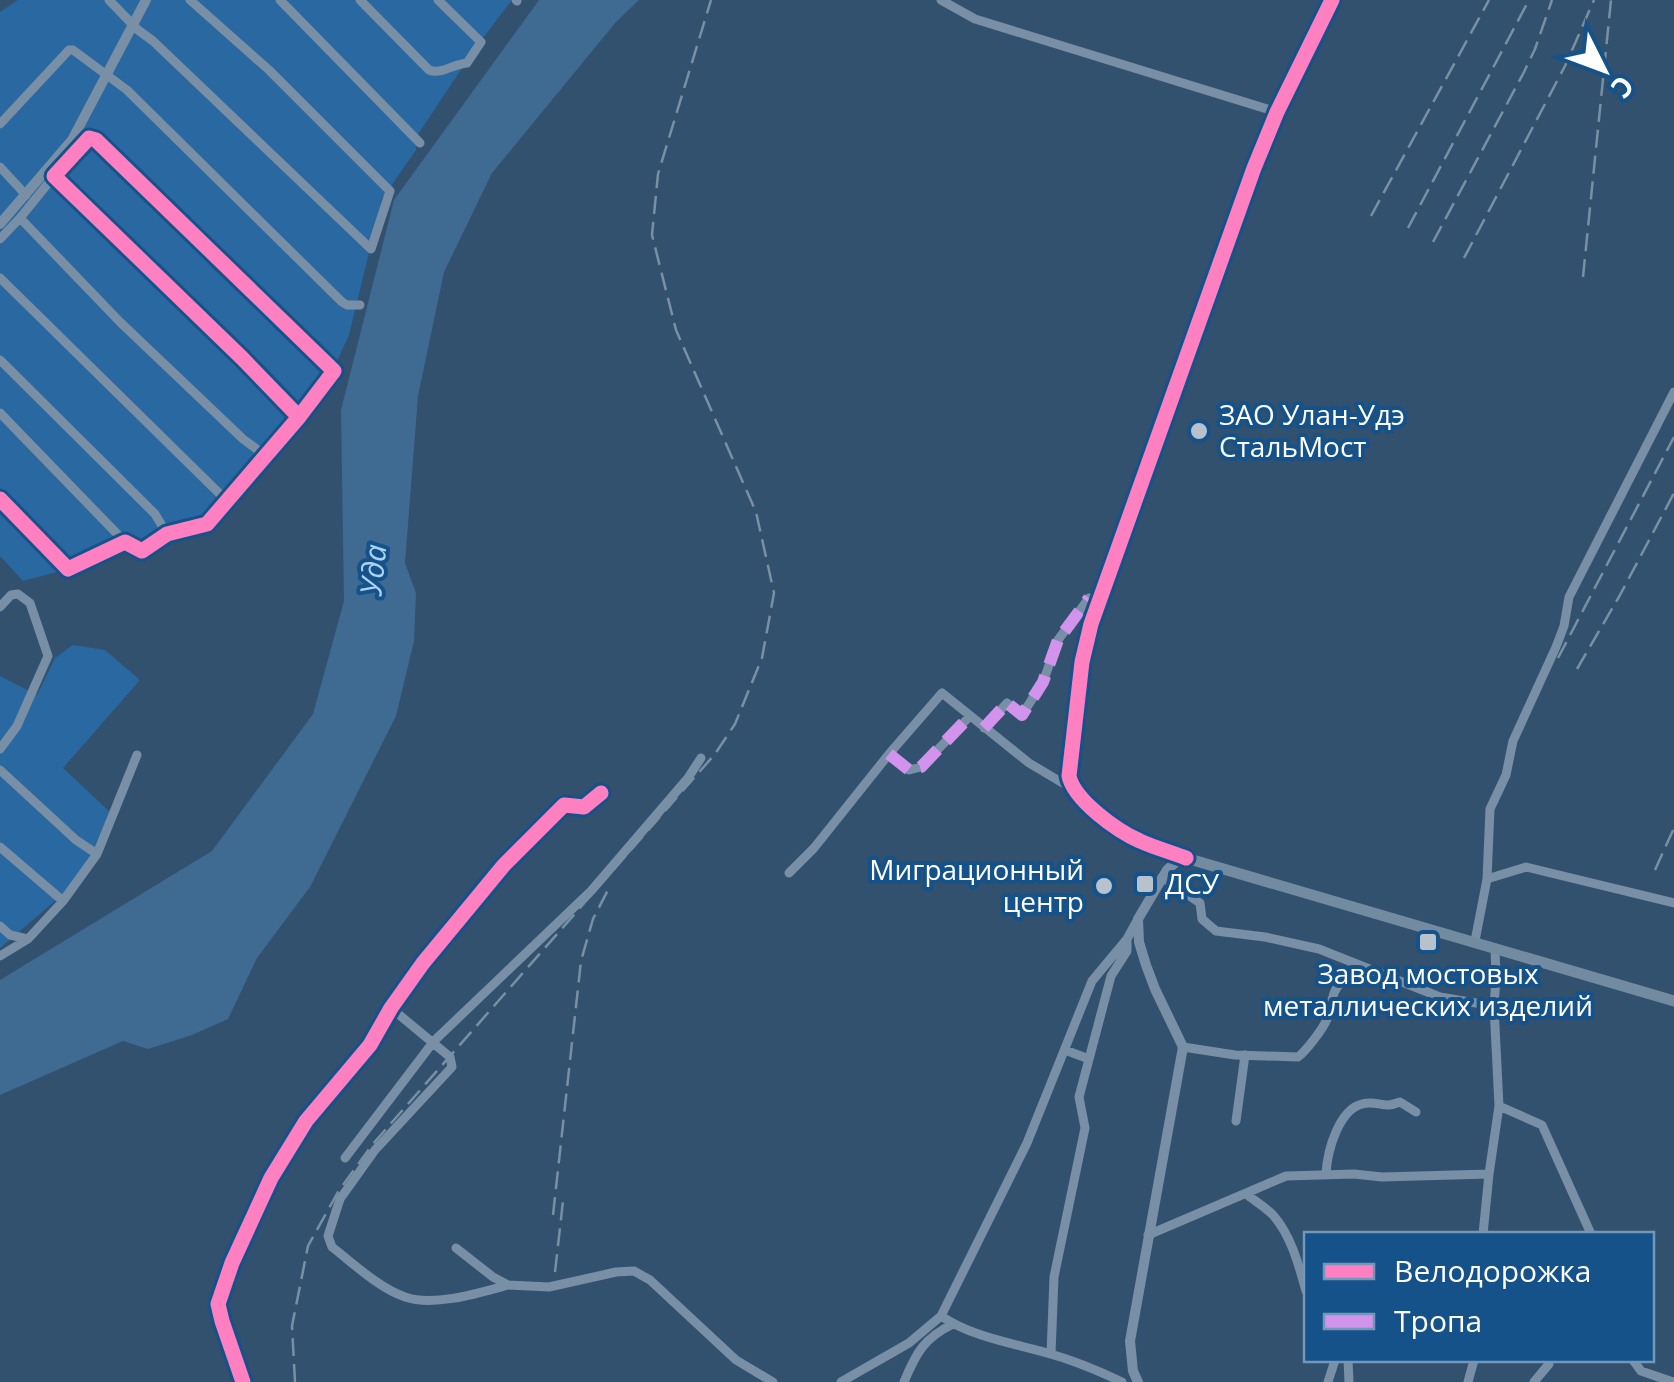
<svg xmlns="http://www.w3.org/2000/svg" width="1674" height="1382" viewBox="0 0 1674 1382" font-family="'Open Sans',sans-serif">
<rect width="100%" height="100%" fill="#31516f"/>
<path fill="#2a68a1" d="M18,0H512L476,47L417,136L416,150L382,199L349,335L326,385L214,517L140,550L23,581L0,556V12Z
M73,645L105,650L140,680L63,768L111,813L92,862L62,895L0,948V676L37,695L55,658Z"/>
<path fill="#3f6a92" d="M539,0H639L616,22L492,173L444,272L418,396L405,563L416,593L414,641L396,716L310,887L257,958L228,1019L192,1035L148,1049L123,1041L0,1095V980L212,851L313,714L344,601L341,410L394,200Z"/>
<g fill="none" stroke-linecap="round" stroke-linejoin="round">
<path stroke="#788fa5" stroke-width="9" d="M109,0L138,30L153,41L371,249L390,191L269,70L190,0
M280,0L420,143
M360,0L429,70C441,75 453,64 467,63L481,42L438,0
M516,0L517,1
M941,0L975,19L1277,112
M0,124L69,50H73L127,90L342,302L347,305H360
M0,167L26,195
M54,176L20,218L120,322L243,439L266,456
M0,239L20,218
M0,278L227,501
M0,360L155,514L167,534
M0,413L125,542
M0,499L68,569L125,542L142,551L167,534L207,524L299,417L334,371L96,140L89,138L54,176L242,358L299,417
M0,607L11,595L18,594L30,603L48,656L17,726L0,749
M984,728L1007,703L1022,715L1043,682L1058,640L1089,598
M889,754L909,770L921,767L970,716
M0,770L76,840L97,854
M0,847L63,901
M789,873L814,848L889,754L942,693L1029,763L1071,788
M1162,877L1200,903L1202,919L1216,931L1265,937L1319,949L1440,997L1494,1006
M1487,879L1490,809L1506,775L1513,741L1556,647L1564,626L1569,597L1674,392
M0,926L10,935L28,939
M1475,941L1487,879L1526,867L1674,903
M1495,948L1496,979L1494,1006L1499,1106L1542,1125L1591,1234
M0,956L28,939L63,901L97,854L137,755
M391,1008L450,1057L452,1067L375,1150L340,1199L328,1236L332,1247C354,1264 379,1288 405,1297C434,1307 479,1293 508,1285
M1183,1047L1235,1055L1298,1057C1306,1051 1323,1029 1327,1019C1332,1007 1331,990 1342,982C1350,976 1363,974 1373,971
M1065,1050L1089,1059
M1236,1121L1245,1055
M345,1158L434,1041L591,891L688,778L701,758
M1326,1175C1327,1152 1339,1103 1369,1103C1383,1103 1385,1108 1400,1102L1416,1112
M1246,1194C1255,1201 1265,1207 1273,1215C1291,1235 1299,1266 1306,1291
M1483,1234L1489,1174
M1148,1235L1286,1176L1354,1174L1382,1177L1489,1174L1499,1106
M456,1248L493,1277L508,1285L549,1287L616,1272L634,1271L650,1280L736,1360L773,1382
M941,1316C972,1337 1012,1343 1047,1353C1073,1360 1097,1370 1122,1382
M1051,1354L1054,1277L1085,1128L1079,1097L1111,976L1127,951V939
M1348,1360L1349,1382
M1633,1360L1641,1371L1673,1382
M243,1382L222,1321L218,1304L232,1263L271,1178L306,1121L370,1045L391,1008L423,963L504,865L564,805L584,807L601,793
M841,1382L909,1343L941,1316L1027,1143L1092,981L1127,939L1138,919
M904,1382C916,1353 924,1338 953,1324
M1328,1382L1335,1360
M1468,1382L1474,1360
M1534,1382L1549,1364"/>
<path stroke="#788fa5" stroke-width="10" d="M0,224L72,140L146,0
M1186,858C1171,852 1155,848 1140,841C1117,831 1074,800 1069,776L1082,662L1091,624L1254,168L1277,112L1332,0
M1138,1382L1133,1371L1130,1341L1183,1047L1155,989L1146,965L1139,942L1138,919L1167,870L1176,862L1186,858"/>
<path stroke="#738ba0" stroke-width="11" d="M1186,858L1674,1001"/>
<path stroke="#7990a3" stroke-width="2.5" stroke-dasharray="18 8" stroke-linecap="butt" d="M1371,216L1489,0
M1408,228L1529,0
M1433,242L1524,72L1535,49L1552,0
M1464,258L1565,66L1594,0
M1583,277L1611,0
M1558,658L1674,437
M1577,669L1620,595L1674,493
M1655,870L1674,828
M553,1215L581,961L593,919L609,888
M555,1272L563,1201
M295,1382L292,1326L308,1246L338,1192L372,1145L715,754L735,724L762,658L774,593L756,512L676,330L652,235L658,174L711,0"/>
<path stroke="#d193ec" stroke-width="12" stroke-dasharray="25 12" stroke-linecap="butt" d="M984,728L1007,703L1022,715L1043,682L1058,640L1089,598
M889,754L909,770L921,767L970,716"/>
<g stroke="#16528a" stroke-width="21">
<path id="cycleway" d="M0,499L68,569L125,542L142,551L167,534L207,524L299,417L334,371L96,140L89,138L54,176L242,358L299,417
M1186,858C1171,852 1155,848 1140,841C1117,831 1074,800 1069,776L1082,662L1091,624L1254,168L1277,112L1332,0
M243,1382L222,1321L218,1304L232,1263L271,1178L306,1121L370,1045L391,1008L423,963L504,865L564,805L584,807L601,793"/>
</g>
<use href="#cycleway" stroke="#ff80c0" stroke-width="15"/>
</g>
<g fill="#b7c2cd" stroke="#16528a" stroke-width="4">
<circle cx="1199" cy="431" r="10"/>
<rect x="1135" y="874" width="20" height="20" rx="5"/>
<circle cx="1104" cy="886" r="10"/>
<rect x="1418" y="932" width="20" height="20" rx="5"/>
</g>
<g text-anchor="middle" stroke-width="8" stroke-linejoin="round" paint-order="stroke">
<g font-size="28" fill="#fff" stroke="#16528a" text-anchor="start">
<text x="1219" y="425">ЗАО Улан-Удэ<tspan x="1219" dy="32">СтальМост</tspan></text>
<text x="1084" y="880" text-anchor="end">Миграционный<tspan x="1084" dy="32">центр</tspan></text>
<text x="1165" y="894">ДСУ</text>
<text x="1428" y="984" text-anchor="middle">Завод мостовых<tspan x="1428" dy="32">металлических изделий</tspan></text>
</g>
<g font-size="30" font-style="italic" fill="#abd3f6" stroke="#16528a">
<text transform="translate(374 570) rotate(-84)" y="10">Уда</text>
</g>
</g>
<rect x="1304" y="1232" width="350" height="130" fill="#16528a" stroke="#7397b9" stroke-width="2.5"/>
<rect x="1324" y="1264" width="50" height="15" fill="#ff80c0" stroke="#7397b9" stroke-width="2.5"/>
<text x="1394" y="1282" font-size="30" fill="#ffffff">Велодорожка</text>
<rect x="1324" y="1314" width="50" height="15" fill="#d193ec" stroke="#7397b9" stroke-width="2.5"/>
<text x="1394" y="1332" font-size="30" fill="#ffffff">Тропа</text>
<g transform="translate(1604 70) rotate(132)" stroke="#16528a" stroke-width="8" paint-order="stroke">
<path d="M0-8L18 38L0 25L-18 38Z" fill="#ffffff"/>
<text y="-15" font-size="28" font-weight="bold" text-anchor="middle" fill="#ffffff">С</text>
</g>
</svg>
